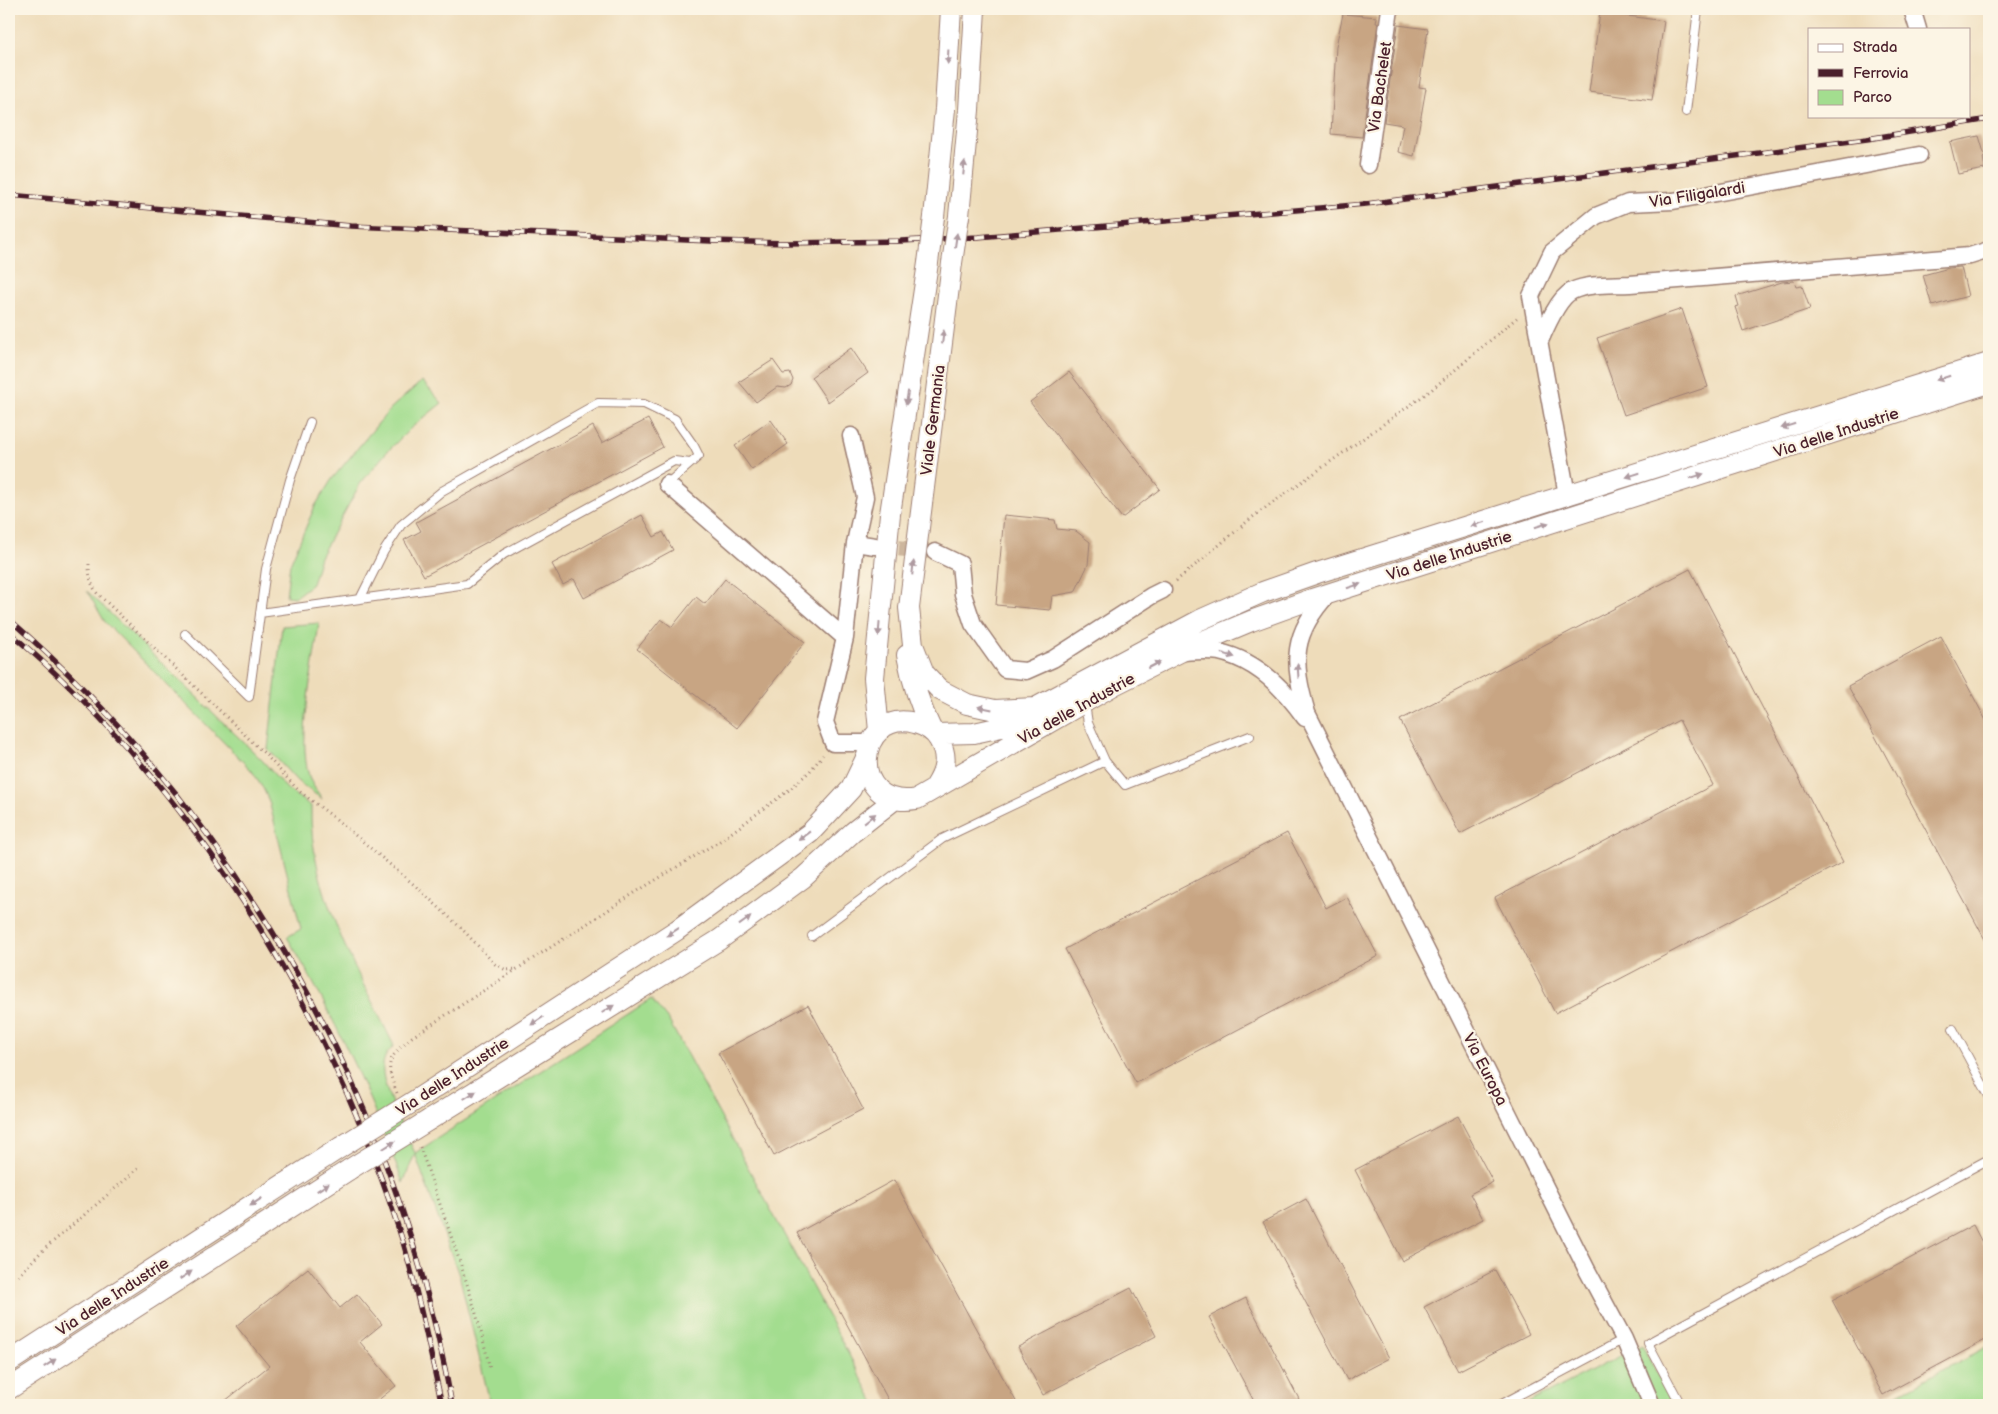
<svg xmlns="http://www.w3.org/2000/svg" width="1998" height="1414" viewBox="0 0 1998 1414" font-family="'Balsamiq Sans',sans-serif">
<rect width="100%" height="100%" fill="#fcf5e5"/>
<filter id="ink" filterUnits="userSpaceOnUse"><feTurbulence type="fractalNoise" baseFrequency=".02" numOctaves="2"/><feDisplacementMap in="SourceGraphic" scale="10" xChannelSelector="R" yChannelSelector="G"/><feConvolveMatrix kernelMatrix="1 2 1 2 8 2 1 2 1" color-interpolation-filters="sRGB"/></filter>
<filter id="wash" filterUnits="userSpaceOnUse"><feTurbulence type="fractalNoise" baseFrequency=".0096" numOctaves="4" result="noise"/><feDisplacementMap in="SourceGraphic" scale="20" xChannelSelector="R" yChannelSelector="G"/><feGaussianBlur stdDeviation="1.12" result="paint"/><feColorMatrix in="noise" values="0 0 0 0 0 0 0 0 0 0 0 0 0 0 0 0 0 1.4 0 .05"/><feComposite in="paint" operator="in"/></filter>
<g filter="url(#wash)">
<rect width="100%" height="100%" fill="#eedcba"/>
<path fill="#a3dd8f" stroke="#767e5d" d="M422,381L442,403L411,428L385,454L360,484L320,557L312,584L295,597L286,596L290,564L315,506L332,479L391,408Z
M87,591L262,760L287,789L311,806C309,892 358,971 394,1046C388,1052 384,1056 383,1065C380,1086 406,1133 415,1153L651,999L669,1021L876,1405H489L488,1394L460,1278L415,1154L403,1183C372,1099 334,1015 287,937L301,929L269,801L262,786L252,771L105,622Z
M319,623C314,664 297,738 309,776C311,784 318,792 322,799L297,781L268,749L282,626Z
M1642,1345L1673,1405H1524Z
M1989,1346V1405H1875Z"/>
<g id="blocks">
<path fill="#c8a583" d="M1600,12L1664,21L1652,100L1589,92Z
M1343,14L1377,17L1376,23H1378L1362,137L1331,134L1336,46Z
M1398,25L1428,29L1419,87L1426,88L1414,156L1398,152L1403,125L1384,122Z
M1979,136L1985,156L1983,157L1985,169L1958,174L1950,142Z
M1961,267L1968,296L1932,306L1923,275L1949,268Z
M1794,281L1796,287L1802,286L1810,309L1743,331L1735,307L1739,306L1736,296L1782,282Z
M1682,309L1708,387L1624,415L1597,338Z
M851,348L868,373L828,402L811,377Z
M773,360L783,374L790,373L793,380L791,385L786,388L777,387L756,402L739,382Z
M1069,372L1160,489L1122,518L1030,402Z
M648,419L663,447L424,576L404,540L421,531L416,522L593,426L602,443Z
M771,420L788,444L752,470L735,446Z
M642,515L654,537L663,532L673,550L584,598L574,579L563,585L552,564Z
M1004,515L1055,520L1057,529L1076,531L1090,542L1088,565L1075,592L1052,596L1050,610L996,605Z
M1690,569L1843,862L1555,1013L1495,898L1713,785L1679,720L1460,834L1400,720Z
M725,579L805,642L737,728L637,649L661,619L672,627L696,597L705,604Z
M1941,636L1989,726V947L1848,686Z
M1287,833L1326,908L1347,897L1378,956L1136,1083L1065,949Z
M808,1005L863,1109L774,1156L718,1053Z
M1458,1116L1493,1182L1470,1194L1483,1219L1402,1261L1355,1170Z
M894,1180L1018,1405H891L797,1233Z
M1306,1199L1389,1358L1347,1380L1263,1222Z
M1973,1225L1989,1256V1338L1883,1395L1832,1300Z
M308,1268L340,1308L357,1294L382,1324L360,1342L396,1386L372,1405H220L269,1366L236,1326Z
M1495,1270L1529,1334L1458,1371L1424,1307Z
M1131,1288L1156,1336L1043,1395L1018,1347Z
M1246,1298L1299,1399L1287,1405H1256L1209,1317Z"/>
</g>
</g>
<g filter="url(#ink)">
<use href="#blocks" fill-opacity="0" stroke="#9c7e72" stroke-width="1"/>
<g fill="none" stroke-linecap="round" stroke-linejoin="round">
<path stroke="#cdb69d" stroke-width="16" stroke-dasharray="16 8" stroke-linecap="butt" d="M875,546L928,551"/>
<g stroke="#9c7e72" stroke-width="10">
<path id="service" d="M1686,112L1698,9
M360,599L467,584L504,554L674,461L690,463
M260,613L360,599L384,551L401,525L442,491L598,403L644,404L675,419L694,446L699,456L667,484
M185,634L249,697L266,569L290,480L310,422
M1085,704L1088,723L1105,761
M812,936L942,839L1105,761L1125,785L1250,736
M1953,1029L1989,1096
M1500,1405L1624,1339
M1681,1405L1648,1343L1989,1159"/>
</g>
<g stroke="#9c7e72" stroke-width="19">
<path id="minor" d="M1912,9L1918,29
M1368,165L1390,9
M1540,341C1546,327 1558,298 1572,291C1589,283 1612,285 1630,284L1970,256L1989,250
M851,436L865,497L855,543
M667,484L845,638L825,722L833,743H870
M1567,495L1531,296L1552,252L1596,216L1628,203L1673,201L1919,155
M935,552L960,564L963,594L973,624L1005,669L1026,671L1053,659L1151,596L1163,590
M1329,593C1291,634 1292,661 1307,713L1587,1270L1624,1339L1652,1405
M845,638L855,543L875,546
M1184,652C1196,651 1208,650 1219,652C1255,660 1284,688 1305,718"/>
</g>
<g stroke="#9c7e72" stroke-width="22">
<path id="tertiary" d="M959,216L969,110L975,9
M934,217L945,109L951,9
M952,263L909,608L913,645L924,673L940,690L967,704L995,710L1035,708L1200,620L1263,592L1317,573L1989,363
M907,655C912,682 920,706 932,731
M879,731L874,678L890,514L928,263
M935,734L974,733L1006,726L1033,709
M935,787C945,772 949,757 939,740C934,731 925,726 915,723C856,707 845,811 917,799L1114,685L1196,644L1251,621L1312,599L1989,383
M419,1098L677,930L810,833L851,789L866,758
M429,1120L719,940L803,878L853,832L895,799
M9,1362L341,1147
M9,1389L350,1169"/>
</g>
<path stroke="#9c7e72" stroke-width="3" stroke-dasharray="1 4" stroke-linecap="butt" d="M89,564C89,575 90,583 97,593L265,754L299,791L336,819L419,889L463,930L495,964L506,970L516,969
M1176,581L1254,516L1430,391L1519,316
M397,1093C384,1062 388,1058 412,1037L636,892L723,839L789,790L810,771L823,755
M420,1147C445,1221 474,1293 490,1370
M18,1276L41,1252L140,1167"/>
<use href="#service" stroke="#fff" stroke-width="8"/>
<use href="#minor" stroke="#fff" stroke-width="16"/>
<use href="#tertiary" stroke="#fff" stroke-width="20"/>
<g stroke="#4a1f2b" stroke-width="5.5">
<path id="rail" d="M9,195L351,226L711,241L788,243L901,241L978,237L1366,204L1867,139L1989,119
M9,619C242,822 397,1101 452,1405
M9,632C194,788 331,1013 403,1242C419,1296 430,1351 442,1405"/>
</g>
<use href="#rail" stroke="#fcf5e5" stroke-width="4" stroke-dasharray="11" stroke-linecap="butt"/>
<g stroke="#9c7e72" stroke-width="22" stroke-linecap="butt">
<path id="tertiary-bridge" d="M928,263L934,217
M952,263L959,216
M341,1147L419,1098
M350,1169L429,1120"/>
</g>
<use href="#tertiary-bridge" stroke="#fff" stroke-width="20"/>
</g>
<defs><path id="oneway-solid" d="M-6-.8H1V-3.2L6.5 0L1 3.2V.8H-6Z" transform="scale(1.25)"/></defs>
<g fill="#ae9aa0">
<use href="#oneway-solid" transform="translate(948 57) rotate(93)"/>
<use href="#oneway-solid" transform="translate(964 168) rotate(-84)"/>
<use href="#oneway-solid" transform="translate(956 240) rotate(-82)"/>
<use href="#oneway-solid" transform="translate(943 337) rotate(-83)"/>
<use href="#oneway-solid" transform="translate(1943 378) rotate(163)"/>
<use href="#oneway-solid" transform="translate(907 398) rotate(99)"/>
<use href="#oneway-solid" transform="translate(1788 426) rotate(163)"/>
<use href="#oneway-solid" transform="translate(1633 475) rotate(163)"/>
<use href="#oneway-solid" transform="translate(1697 476) rotate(-17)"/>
<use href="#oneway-solid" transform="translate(1478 524) rotate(162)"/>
<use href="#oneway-solid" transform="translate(1542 525) rotate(-18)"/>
<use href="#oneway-solid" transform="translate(913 568) rotate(-84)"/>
<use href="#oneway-solid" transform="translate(1354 586) rotate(-18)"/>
<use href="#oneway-solid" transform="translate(879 629) rotate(95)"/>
<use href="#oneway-solid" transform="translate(1228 655) rotate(18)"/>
<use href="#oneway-solid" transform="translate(1154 665) rotate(-26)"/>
<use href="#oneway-solid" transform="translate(1298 671) rotate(-94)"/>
<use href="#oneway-solid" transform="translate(985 708) rotate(-169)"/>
<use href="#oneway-solid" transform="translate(870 818) rotate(-38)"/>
<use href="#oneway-solid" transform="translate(804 836) rotate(142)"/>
<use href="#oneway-solid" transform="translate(745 921) rotate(-36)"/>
<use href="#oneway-solid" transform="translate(673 932) rotate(146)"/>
<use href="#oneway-solid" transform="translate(608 1009) rotate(-32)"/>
<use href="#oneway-solid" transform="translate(537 1021) rotate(147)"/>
<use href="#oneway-solid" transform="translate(470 1095) rotate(-32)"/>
<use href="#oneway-solid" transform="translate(389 1145) rotate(-32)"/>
<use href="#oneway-solid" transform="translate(323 1187) rotate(-33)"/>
<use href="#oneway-solid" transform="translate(256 1202) rotate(147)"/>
<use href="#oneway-solid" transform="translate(186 1275) rotate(-33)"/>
<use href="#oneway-solid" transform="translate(50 1363) rotate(-33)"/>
</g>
</g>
<g text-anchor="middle" stroke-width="4.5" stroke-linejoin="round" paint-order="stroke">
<g font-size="16" fill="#4a1f2b" stroke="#fcf5e5">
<text transform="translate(1379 87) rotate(-82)" y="6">Via Bachelet</text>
<text transform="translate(1697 194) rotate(-9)" y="6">Via Filigalardi</text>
<text transform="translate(932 420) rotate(-83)" y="6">Viale Germania</text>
<text transform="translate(1836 432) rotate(-18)" y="6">Via delle Industrie</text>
<text transform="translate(1449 555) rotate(-18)" y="6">Via delle Industrie</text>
<text transform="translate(1076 708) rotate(-29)" y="6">Via delle Industrie</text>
<text transform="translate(1486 1069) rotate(63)" y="6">Via Europa</text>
<text transform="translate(452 1076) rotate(-33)" y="6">Via delle Industrie</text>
<text transform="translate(112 1296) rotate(-33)" y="6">Via delle Industrie</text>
</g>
</g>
<rect width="1998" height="1414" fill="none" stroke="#fcf5e5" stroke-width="30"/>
<rect x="1808" y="28" width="162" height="90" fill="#fcf5e5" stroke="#b59f9b"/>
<rect x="1818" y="44" width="25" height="8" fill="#ffffff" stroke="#b59f9b"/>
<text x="1853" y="52" font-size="15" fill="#4a1f2b">Strada</text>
<rect x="1818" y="69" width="25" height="8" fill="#4a1f2b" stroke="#b59f9b"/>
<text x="1853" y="78" font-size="15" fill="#4a1f2b">Ferrovia</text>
<rect x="1818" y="90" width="25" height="15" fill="#a3dd8f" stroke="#b59f9b"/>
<text x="1853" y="102" font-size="15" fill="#4a1f2b">Parco</text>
</svg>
